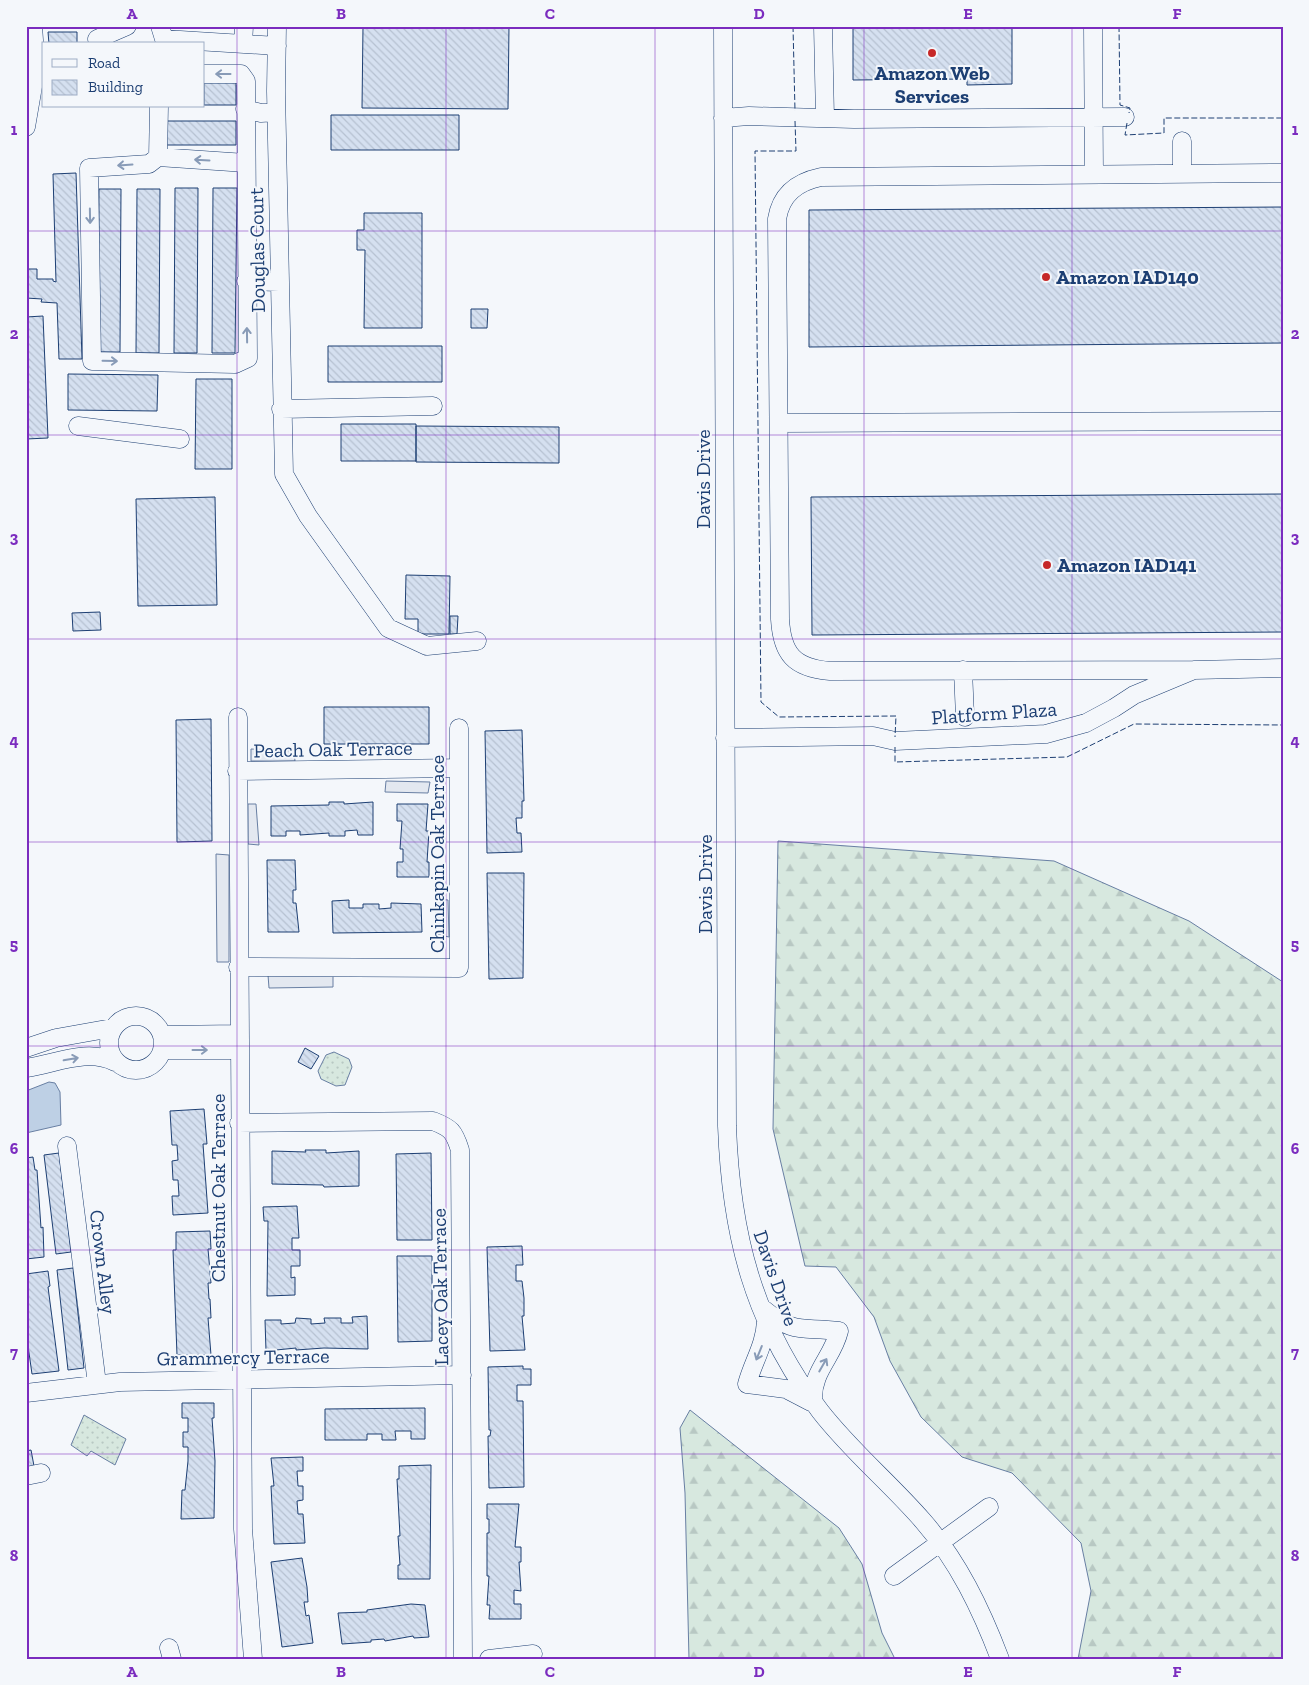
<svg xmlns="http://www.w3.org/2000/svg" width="1309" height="1685" viewBox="0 0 1309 1685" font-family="'Zilla Slab',serif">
<defs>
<pattern id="grass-dots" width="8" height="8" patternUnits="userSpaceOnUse" patternTransform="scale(1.25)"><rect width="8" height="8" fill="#d7e8df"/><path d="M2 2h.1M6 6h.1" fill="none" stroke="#b8c8c3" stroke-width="1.8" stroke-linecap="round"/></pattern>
<pattern id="forest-firs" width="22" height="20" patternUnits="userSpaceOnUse" patternTransform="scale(1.25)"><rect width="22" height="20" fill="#d7e8df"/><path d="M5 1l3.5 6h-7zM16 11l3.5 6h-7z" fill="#b8c8c3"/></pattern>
<pattern id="building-back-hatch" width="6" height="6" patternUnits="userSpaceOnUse" patternTransform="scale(1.25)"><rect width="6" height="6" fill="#d5e0f0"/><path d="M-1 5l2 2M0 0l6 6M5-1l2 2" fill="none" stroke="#b6c1d1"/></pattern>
</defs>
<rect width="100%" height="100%" fill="#f4f7fb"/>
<path fill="url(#grass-dots)" stroke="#687fa3" d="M334,1052L349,1059L352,1067L345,1085L336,1086L321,1079L318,1071L326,1055Z
M84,1415L126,1439L115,1465L91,1451L87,1456L71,1445Z"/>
<path fill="url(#forest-firs)" stroke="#687fa3" d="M778,841L1054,861L1189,921L1283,982V1659H1078L1091,1591L1081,1543L1012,1473L962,1457L921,1417L890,1361L874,1317L836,1267L805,1266L773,1129Z
M690,1410L839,1528L862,1564L882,1633L895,1659H689L685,1493L680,1428Z"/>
<path fill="#e3e8f0" stroke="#687fa3" d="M251,749L294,751L295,761H251Z
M386,781L430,782L428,793L385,792Z
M248,804H256L259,845L248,844Z
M216,854L229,855V962H217Z
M436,899L448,900L449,937L436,934Z
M268,975H333V987L269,988Z"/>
<path fill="#bed0e5" stroke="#687fa3" d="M49,1082L55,1083L60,1092L61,1125L26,1133V1091Z"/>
<path fill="url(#building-back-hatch)" stroke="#1d3f73" d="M363,26H509L508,109L362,108Z
M853,26H1012V84L967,85V79L853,80Z
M48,32H77V44H49Z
M204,82H236V105H204Z
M331,115H459V150H331Z
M164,121H236V145H164Z
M76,173L82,359H59L57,303L41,302L42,299L26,298V269H37V279H53V281L56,282L53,174Z
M175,188H198L197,353H174Z
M213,188H237L235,353H212Z
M99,189H121L120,352H98Z
M137,189H160L159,353H136Z
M1283,207V343L809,347V210Z
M364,213H422V328H364L365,250H357V230H364Z
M471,309H488L487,328H471Z
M43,316L48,438L26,439V317Z
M328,346H442V382H328Z
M68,374L158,375L157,411L68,410Z
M196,379H232V469H195Z
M341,424H416V461H341Z
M416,426L559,427V463L416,462Z
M1283,494V632L812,635L811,497Z
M215,497L217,605L138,606L136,499Z
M406,575L450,576L449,634H418V619H405Z
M100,612L101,630L73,631L72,613Z
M450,616H458L457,634H450Z
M324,707H429V744H324Z
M211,719L212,841L177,842L176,720Z
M522,730L524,801H522V818H516L517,833H521L522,852L487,853L485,731Z
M329,802H344V804L373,802V835H358L357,830L345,831V836H329V833L300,835V831H286V836H271V806L329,805Z
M397,804H428L426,831H429L427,862H429V877H397V862H403V849H400L402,821H397Z
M267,860H295L296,890H293V903H296L299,932H268Z
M487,873H524L523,978L489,979Z
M349,900V908H363V904H379V909L391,908V903L421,904L422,932L333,933L332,901Z
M305,1048L319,1056L311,1069L298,1062Z
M204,1109L207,1144H203L208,1213L173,1215L172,1196H179L178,1180H173L172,1161L178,1160L177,1145H172L170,1111Z
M305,1150H326V1153L359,1151V1186L324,1187L323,1185L272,1184V1151L306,1152Z
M59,1153L71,1252L56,1254L44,1155Z
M431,1153L432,1240H397L396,1154Z
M33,1157L35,1170H37L41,1228L43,1227L44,1257L26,1259V1158Z
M297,1206L299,1238H292V1250H300V1266H291V1278L295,1277V1295L267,1296L268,1221H264L263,1207Z
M210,1231L211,1249H208L211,1283H208L209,1299H210L211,1318H208L211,1355H177L173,1250H176V1232Z
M522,1246L523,1265H516V1281H522L524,1298V1316H522L525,1350L490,1351L487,1247Z
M397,1256H432V1341L398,1342Z
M73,1268L84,1368L68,1370L57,1270Z
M48,1271L50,1286L48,1287L59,1371L32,1374L26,1332V1274Z
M367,1316L368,1349L324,1348L296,1350V1348L266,1351L265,1320H281V1324L295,1323L296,1318L311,1319V1324L325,1323L324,1318H341V1323H353L352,1317Z
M523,1366V1369H531V1385H517V1401H523L524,1487L489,1488L488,1436H490L491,1430H489L488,1367Z
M182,1403H214V1418H212L215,1461L214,1518L181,1519L182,1490H185L188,1461V1447H183V1432H188V1418H182Z
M425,1408V1439H411V1431H395L396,1440H382V1434H367V1440H325V1409Z
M31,1450L34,1466L26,1467V1451Z
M303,1457V1471H297L298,1486H303V1500L297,1501L298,1514H303L305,1543L274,1544L271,1486H274L271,1458Z
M431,1465L430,1579H398V1565H400L398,1536H400L397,1479H399V1466Z
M487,1504H519L515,1547H521V1562H519L521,1591L514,1590V1604H521V1619H489L490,1605H487L489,1576H487V1533H489V1519H487Z
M302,1558L307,1587L308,1602H304L306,1616L309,1615L313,1643L282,1647L271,1562Z
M411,1604L425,1605L429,1637L414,1638L413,1636L385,1641L384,1639L371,1640V1642L342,1644L338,1613L367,1612V1610Z"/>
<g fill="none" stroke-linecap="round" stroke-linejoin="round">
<g stroke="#1d3f73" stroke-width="19">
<path id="minor" d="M160,26L164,39L277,46
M277,26L276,91L284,474L308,516L388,628L427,646L477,641
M723,26L727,1126C731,1235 753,1322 820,1411C851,1451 890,1483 923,1521C958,1561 981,1609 1000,1659
M823,26L825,118
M1093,26L1094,174
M97,39L127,26
M243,44L244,26
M204,74H241L246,81L248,358L235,364L92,361L89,168L149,164L158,157L246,163
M245,109L261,113L276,112
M723,118L749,116L854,119L1125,117
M26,127L36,69L33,26
M1182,141V173
M158,157L159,106
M246,281L279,282
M281,409L433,406
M779,423L1283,421
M78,426L180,439
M963,670L965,717
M1194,670L830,671C794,668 782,654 780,619L777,219C781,194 797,182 821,177L1283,173
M238,717L243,1529L253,1659
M725,738L873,736L895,741L1046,734L1086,723L1114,708L1134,695L1194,670L1283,668
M237,771L458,768
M238,967L459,968V728
M109 1043a27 27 0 1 1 54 0a27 27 0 1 1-54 0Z
M162,1035L239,1034
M26,1048L56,1038L112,1028
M162,1050H239
M26,1068C55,1064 87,1048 115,1062
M239,1123L433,1121C451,1128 454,1131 460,1150L463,1659
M67,1146L97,1384
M762,1308C796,1336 801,1326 839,1331C833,1357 812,1371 813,1400
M766,1321C765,1345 753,1362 747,1384L786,1389L811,1402
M26,1393L120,1382L462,1375
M26,1476L41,1473
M894,1576L989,1507
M169,1648L172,1659
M489,1659L533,1654"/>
</g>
<use href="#minor" stroke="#f4f7fb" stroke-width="18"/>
<path stroke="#1d3f73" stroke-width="1" stroke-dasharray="6 2.5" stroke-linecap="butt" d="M793,26L795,111
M1119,26L1120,105L1130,108L1129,113
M795,121L796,151H755L761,702L779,717L896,716L895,737
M1127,123L1125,135L1164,133V118H1283
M895,747V762L1067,757L1134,724L1283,725"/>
</g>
<defs><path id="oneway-shaft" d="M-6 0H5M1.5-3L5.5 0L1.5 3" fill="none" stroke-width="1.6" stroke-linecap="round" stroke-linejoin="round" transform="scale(1.25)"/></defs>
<g stroke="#889bb7">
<use href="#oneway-shaft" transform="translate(223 74) rotate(180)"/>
<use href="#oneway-shaft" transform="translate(202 160) rotate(-177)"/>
<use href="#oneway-shaft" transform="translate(125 165) rotate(176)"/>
<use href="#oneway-shaft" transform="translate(90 216) rotate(89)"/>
<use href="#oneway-shaft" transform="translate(247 335) rotate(-91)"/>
<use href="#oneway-shaft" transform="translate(110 361) rotate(1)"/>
<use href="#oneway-shaft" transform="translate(200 1050)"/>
<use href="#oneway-shaft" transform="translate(71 1059) rotate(-10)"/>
<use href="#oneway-shaft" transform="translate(759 1353) rotate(112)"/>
<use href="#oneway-shaft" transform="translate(823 1365) rotate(-60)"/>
</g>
<path fill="none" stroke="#7b2cbf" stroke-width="1" stroke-opacity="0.55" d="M237,26V1659M446,26V1659M655,26V1659M864,26V1659M1072,26V1659M26,231H1283M26,435H1283M26,639H1283M26,842H1283M26,1046H1283M26,1250H1283M26,1454H1283"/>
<g fill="#c62828" stroke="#f4f7fb" stroke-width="2">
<circle cx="932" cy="53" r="5"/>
<circle cx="1046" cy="277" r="5"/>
<circle cx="1047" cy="565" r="5"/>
</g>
<g text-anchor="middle" stroke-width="4" stroke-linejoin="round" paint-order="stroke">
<g font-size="20" font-weight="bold" fill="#1d3f73" stroke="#f4f7fb" text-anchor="start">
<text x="932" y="80" text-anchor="middle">Amazon Web<tspan x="932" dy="23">Services</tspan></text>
<text x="1056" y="284">Amazon IAD140</text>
<text x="1057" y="572">Amazon IAD141</text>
</g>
<g font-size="20" fill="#1d3f73" stroke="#f4f7fb">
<text transform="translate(257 250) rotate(-91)" y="7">Douglas Court</text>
<text transform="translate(703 479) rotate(-90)" y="7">Davis Drive</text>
<text transform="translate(994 713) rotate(-4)" y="7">Platform Plaza</text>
<text transform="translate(333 749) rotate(-1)" y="7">Peach Oak Terrace</text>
<text transform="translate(437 854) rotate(-90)" y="7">Chinkapin Oak Terrace</text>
<text transform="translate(705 884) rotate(-90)" y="7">Davis Drive</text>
<text transform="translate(218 1188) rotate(-90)" y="7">Chestnut Oak Terrace</text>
<text transform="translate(103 1262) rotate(83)" y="7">Crown Alley</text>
<text transform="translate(776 1278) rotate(71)" y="7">Davis Drive</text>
<text transform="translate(440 1287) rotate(-91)" y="7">Lacey Oak Terrace</text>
<text transform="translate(243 1357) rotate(-1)" y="7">Grammercy Terrace</text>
</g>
</g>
<rect width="1309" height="1685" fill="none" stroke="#f4f7fb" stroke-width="55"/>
<rect x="42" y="42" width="162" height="65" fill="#f4f7fb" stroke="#9eadc5"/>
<rect x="52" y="59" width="25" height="8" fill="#f4f7fb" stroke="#9eadc5"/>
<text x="88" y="68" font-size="15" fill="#1d3f73">Road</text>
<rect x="52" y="80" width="25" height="15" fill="url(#building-back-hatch)" stroke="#9eadc5"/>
<text x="88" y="92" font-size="15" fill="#1d3f73">Building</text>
<rect x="28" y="28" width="1254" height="1630" fill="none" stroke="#7b2cbf" stroke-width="2"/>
<g font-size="16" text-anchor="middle" font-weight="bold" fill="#7b2cbf">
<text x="132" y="19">A</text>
<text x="341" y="19">B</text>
<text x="550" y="19">C</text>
<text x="759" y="19">D</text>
<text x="968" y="19">E</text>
<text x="1177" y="19">F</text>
<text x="14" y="135">1</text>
<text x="1295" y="135">1</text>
<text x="14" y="339">2</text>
<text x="1295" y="339">2</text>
<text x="14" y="543">3</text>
<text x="1295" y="543">3</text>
<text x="14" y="746">4</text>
<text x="1295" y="746">4</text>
<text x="14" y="950">5</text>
<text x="1295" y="950">5</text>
<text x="14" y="1154">6</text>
<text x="1295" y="1154">6</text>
<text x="14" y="1358">7</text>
<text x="1295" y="1358">7</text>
<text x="14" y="1561">8</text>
<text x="1295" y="1561">8</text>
<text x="132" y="1677">A</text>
<text x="341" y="1677">B</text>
<text x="550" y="1677">C</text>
<text x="759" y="1677">D</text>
<text x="968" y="1677">E</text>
<text x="1177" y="1677">F</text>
</g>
</svg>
